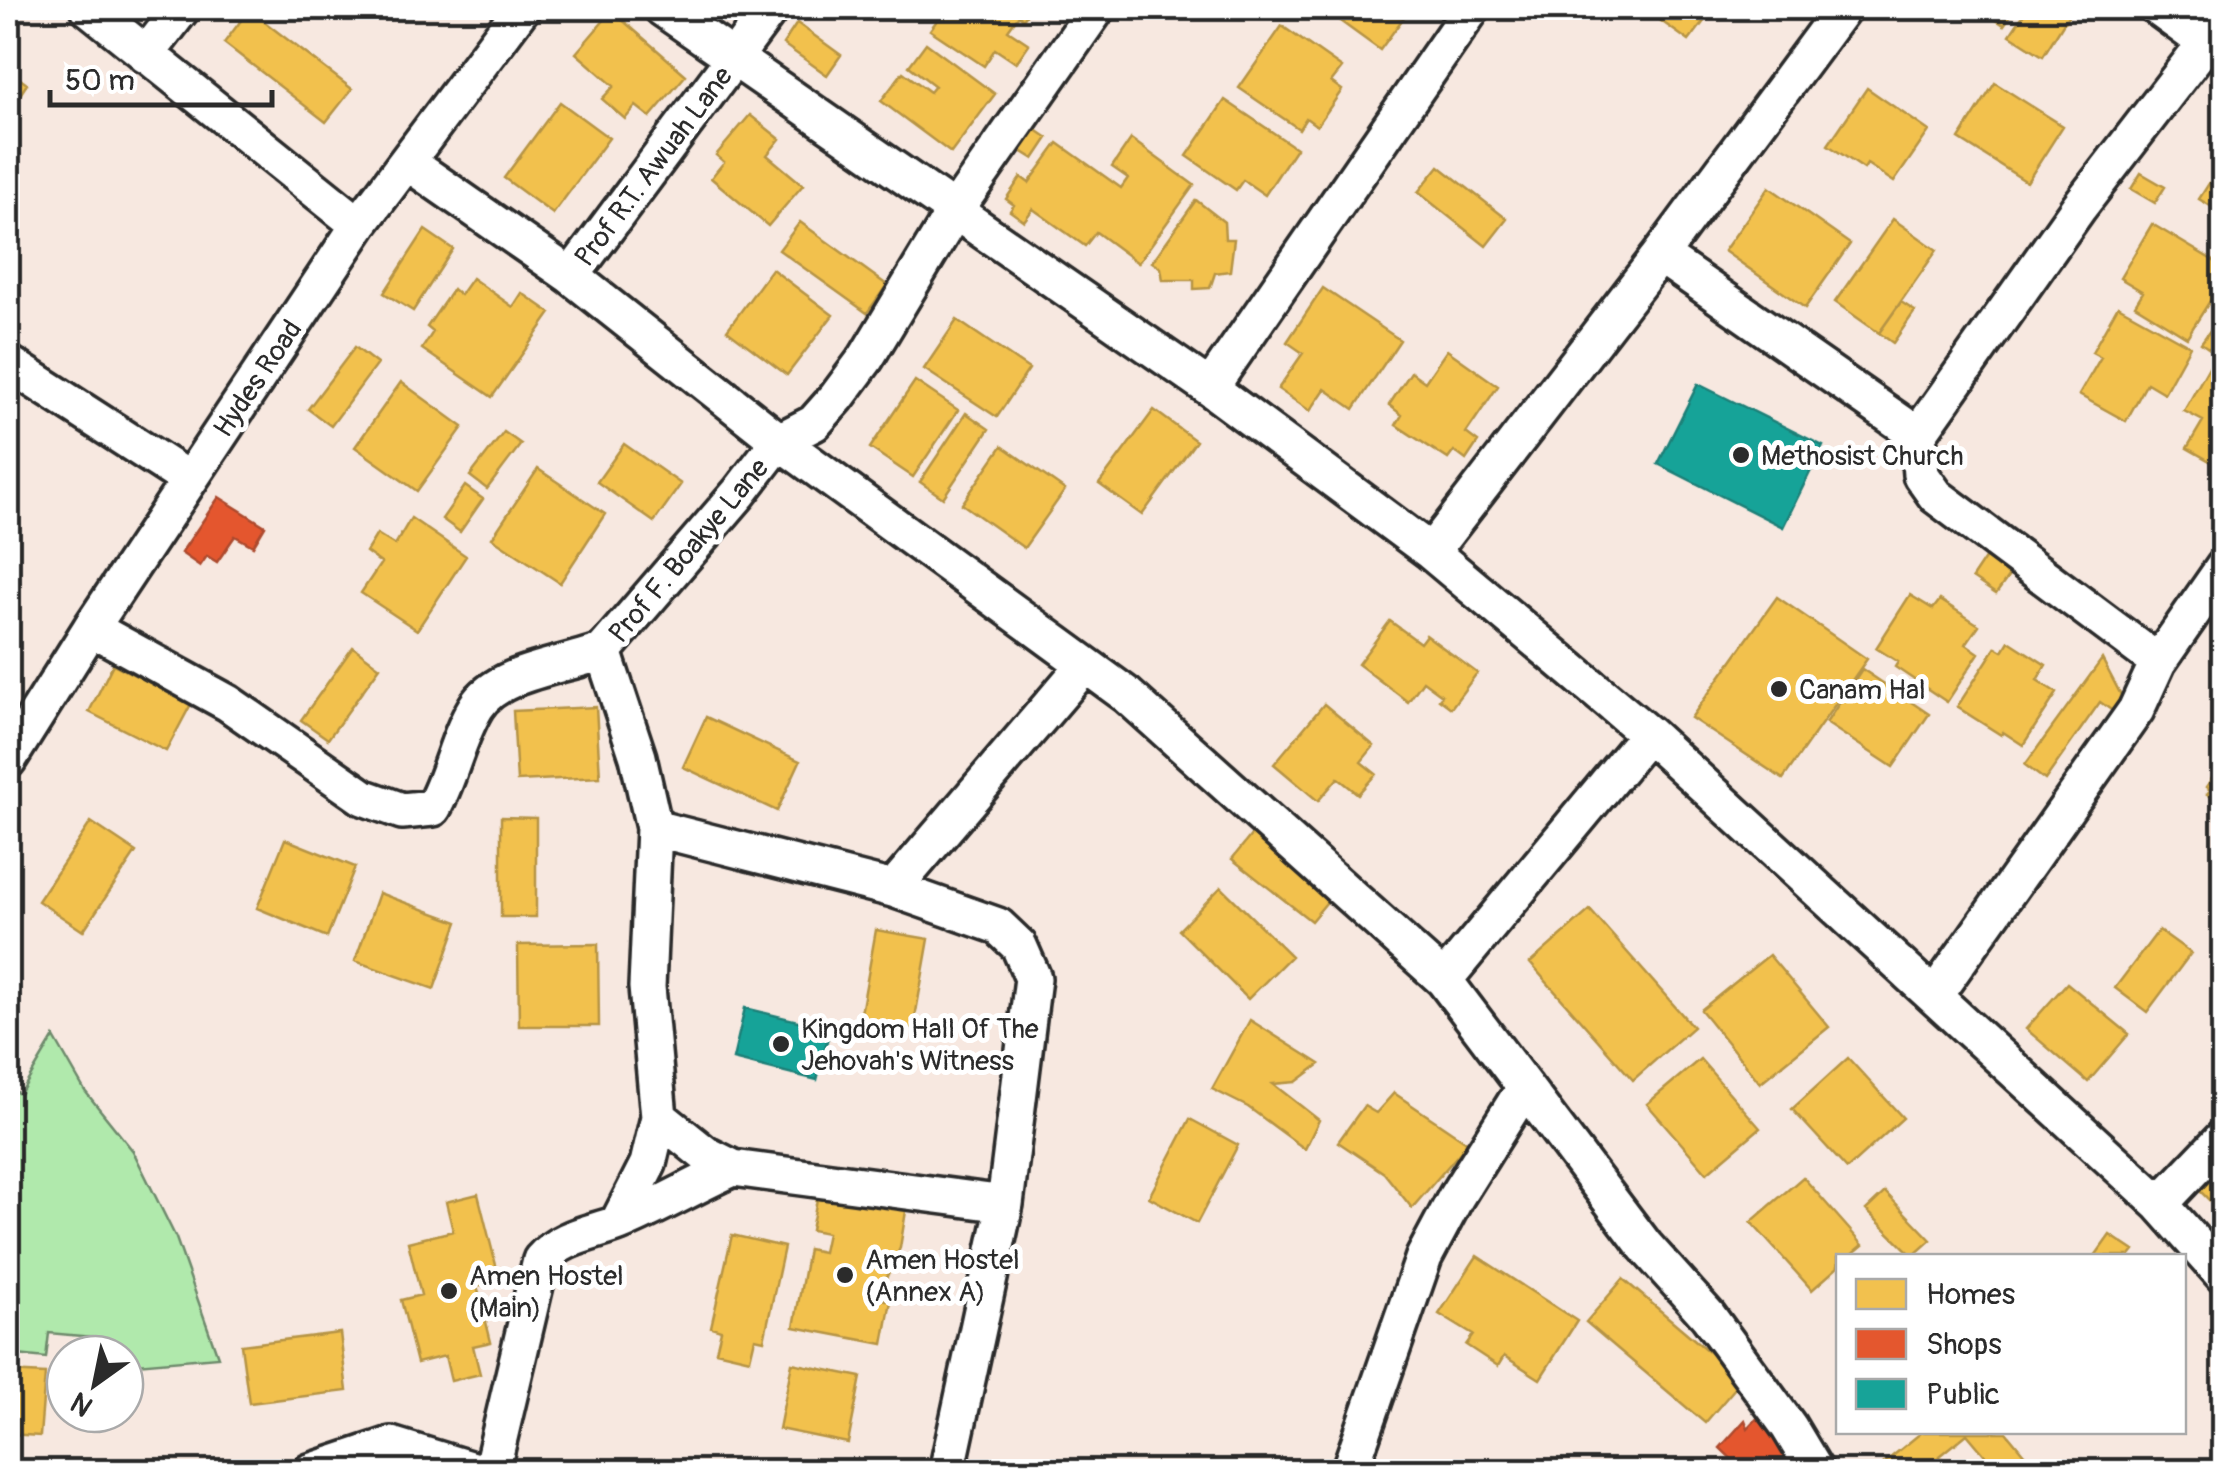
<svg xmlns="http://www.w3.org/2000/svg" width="2231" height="1479" viewBox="0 0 2231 1479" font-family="Pangolin,sans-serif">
<rect width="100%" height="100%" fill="#f7e8e0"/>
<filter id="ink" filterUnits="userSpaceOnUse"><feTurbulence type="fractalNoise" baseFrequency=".01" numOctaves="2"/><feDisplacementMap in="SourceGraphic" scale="20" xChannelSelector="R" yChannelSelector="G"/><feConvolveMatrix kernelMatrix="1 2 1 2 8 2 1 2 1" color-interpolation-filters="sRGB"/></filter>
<g filter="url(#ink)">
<path fill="#b0e9ac" stroke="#6e8a6c" stroke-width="2.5" d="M54,1037L85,1091L133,1151L176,1238L218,1357L125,1365V1354H93L92,1337L49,1333L46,1358L8,1354V1088L20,1094Z"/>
<path fill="#f2c14e" stroke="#b69444" stroke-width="2.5" d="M946,8H1031L1023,19L1019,15L1008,30L1029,44L1016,63L995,49L984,66L930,30Z
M1322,8H1408L1410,9L1380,50Z
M1643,8H1696L1708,16L1689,41Z
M1978,8H2016L2004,25Z
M2028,8H2073L2043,56L2010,35Z
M249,10L352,89L326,122L224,43Z
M612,11L686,75L650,117L636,106L625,119L602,99L614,86L576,53Z
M797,23L841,55L827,75L783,44Z
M1282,26L1342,68L1331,82L1342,90L1317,126L1306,118L1299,129L1239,88Z
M926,43L995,94L951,153L881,101L903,72L930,92L935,86L909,66Z
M8,70L27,84L8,113Z
M1995,83L2063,126L2027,182L1959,139Z
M1867,88L1929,131L1894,182L1867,164L1864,169L1828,145Z
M1225,100L1296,148L1265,195L1243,180L1236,190L1187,156Z
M560,102L609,138L553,214L504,178Z
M750,115L780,139L767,155L803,185L768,226L711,178L724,162L716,155Z
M1032,127L1048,138L1034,159L1018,149Z
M1131,139L1194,185L1138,263L1096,232L1085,246L1033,209L1024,221L1010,211L1014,205L1006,199L1021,177L1029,183L1058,143L1121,188L1128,178L1112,167Z
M2224,160V214L2199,199Z
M1439,166L1507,219L1486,246L1418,192Z
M2141,173L2165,187L2155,203L2131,189Z
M1769,187L1850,244L1805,308L1724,251Z
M1196,200L1224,222L1225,239H1234L1230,271L1215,273L1210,288L1194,289V280H1163L1161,268L1152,262Z
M1893,219L1937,250L1879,333L1835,302Z
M800,222L887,285L867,313L779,250Z
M2152,224L2224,267V279L2187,337L2135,305L2143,292L2120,278Z
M425,230L453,249L413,311L384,293Z
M772,269L833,315L787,375L727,330Z
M472,278L513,307L522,293L551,313L492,397L422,349L433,332L427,327L453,289L460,295Z
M1323,288L1400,340L1354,409L1325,389L1310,411L1278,389L1303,353L1287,342Z
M1901,302L1915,311L1893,343L1879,333Z
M2118,306L2190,346L2164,393L2147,383L2126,421L2079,395L2101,357L2092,352Z
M2224,311V359L2201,343Z
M957,320L1029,369L997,417L924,369Z
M355,347L377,364L331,426L308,409Z
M1447,350L1498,386L1466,433L1478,442L1466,460L1454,451L1448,459L1396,425L1402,415L1389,405L1411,372L1425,382Z
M2214,358L2224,364V469L2187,448L2203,421L2184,411Z
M915,381L958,410L913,477L870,448Z
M401,382L463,427L417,491L355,447Z
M1154,410L1196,441L1142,515L1099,484Z
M966,413L989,429L943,498L920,482Z
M504,432L521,444L487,489L470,476Z
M624,444L681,484L654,522L597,482Z
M1002,446L1065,490L1024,548L962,504Z
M538,469L605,514L560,583L492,538Z
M465,486L483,499L460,532L442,519Z
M411,518L466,556L417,630L361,593L381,563L366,552L377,534L395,545Z
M1986,557L2011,573L1996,594L1972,578Z
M1910,595L1933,609L1940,600L1979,625L1966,644L1979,653L1947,702L1895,667L1898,662L1876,648Z
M1777,597L1867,659L1783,779L1691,718Z
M1390,621L1420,643L1426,635L1477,673L1451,708L1439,699L1442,695L1423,681L1408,702L1358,664Z
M2009,641L2046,665L2037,680L2057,693L2023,745L2003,732L2001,735L1957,707L1996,647L2003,651Z
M353,647L380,667L328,739L301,720Z
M2102,659L2123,699L2114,712L2100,702L2045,780L2025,765Z
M113,664L191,704L166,751L89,712Z
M1862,669L1929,714L1893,767L1826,723Z
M1324,704L1374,746L1361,762L1376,774L1358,794L1338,778L1318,801L1274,764Z
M596,707L600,777L517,781L513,711Z
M706,717L800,761L777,811L683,767Z
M2224,761V805L2207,794L2210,790L2206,787Z
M501,817L536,818V917H501Z
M91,822L136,852L83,931L38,901Z
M1252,834L1331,897L1311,921L1232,859Z
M285,839L355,867L327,937L257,908Z
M1221,887L1291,956L1248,999L1179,930Z
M379,893L458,922L434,989L355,961Z
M1590,910L1693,1027L1633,1080L1530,963Z
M876,930L929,939L913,1029L860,1019Z
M2159,930L2191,953L2147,1012L2115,988Z
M598,944L599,1026H519L518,945Z
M1769,955L1829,1027L1760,1083L1701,1010Z
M2067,983L2129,1034L2088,1082L2026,1029Z
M1250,1020L1320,1064L1296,1082L1273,1084L1319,1120L1305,1149L1248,1107L1212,1089Z
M1848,1058L1903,1118L1847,1169L1792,1109Z
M1700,1059L1760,1128L1707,1173L1647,1104Z
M1394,1093L1468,1143L1412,1208L1384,1173L1338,1142L1364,1106L1376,1113Z
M1190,1119L1238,1145L1197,1223L1149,1197Z
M2224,1159V1215L2195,1186Z
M1803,1177L1863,1245L1850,1256H1838V1267L1812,1290L1751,1222Z
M1885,1192L1931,1240L1913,1256L1866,1210Z
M478,1194L500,1281L477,1286L491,1342L473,1346L480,1374L451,1381L445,1356L417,1363L401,1300L421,1295L408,1242L453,1231L446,1202Z
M818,1194L906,1211L900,1248L877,1298L891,1301L883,1344L794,1327L808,1249L823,1252L827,1233L811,1230Z
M732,1235L784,1247L764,1340L755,1338L750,1359L716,1351L721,1330L711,1327Z
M2110,1235L2134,1251L2130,1256H2095Z
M1477,1256L1577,1321L1540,1379L1504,1356L1498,1366L1466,1345L1473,1335L1439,1314Z
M1623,1279L1742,1380L1705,1423L1586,1322Z
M340,1333L347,1391L249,1403L241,1345Z
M792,1363L861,1377L848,1443L779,1429Z
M8,1372L45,1374L40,1436L8,1434Z
M1922,1432H2006L2039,1472H1988L1994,1466L1967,1434L1940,1456L1953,1472H1891L1884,1463Z"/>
<path fill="#e4572e" stroke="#ac4a2d" stroke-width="2.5" d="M219,497L265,526L253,546L235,536L217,562L207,556L200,566L181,553Z
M1763,1412L1801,1472H1745L1720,1448L1745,1420L1748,1428Z"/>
<path fill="#17a398" stroke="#1d7f77" stroke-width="2.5" d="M1698,384L1823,446L1783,527L1658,464Z
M745,1008L830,1029L817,1080L733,1059Z"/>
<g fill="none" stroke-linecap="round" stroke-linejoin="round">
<g stroke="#2b2b2b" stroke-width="42">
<path id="minor" d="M89,8L359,225
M662,8L1210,388L1431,552L1648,734L2160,1204L2224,1276
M2158,8L2206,43
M146,55L182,8
M407,162L571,276L779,441L1127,695L1444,980L1645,1246L1708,1316L1789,1427L1816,1472
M1660,255L1918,435L1921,475L1936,496L2158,662
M571,276L771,8
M8,363L189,480
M1210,388L1472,8
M1918,435L2079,207L2224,19
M1431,552L1660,255L1843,8
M91,628L228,703L363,797L402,811L433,808C451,776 457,738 476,707C498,671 567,666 603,651L739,493L779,441L814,423L837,397L866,358L954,212L1097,8
M603,651L638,757L654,828L647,987L659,1117L648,1164L618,1223
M8,760L91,628L359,225L522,8
M654,828L893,889L998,926L1019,946L1033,978L1005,1204L947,1472
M893,889L1084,666
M1444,980L1648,734
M1934,996L2136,710L2158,662L2224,567
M659,1117L705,1154L733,1168L1005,1204
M2160,1204L2224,1137
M310,1472L391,1445L479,1472
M491,1472L541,1260C562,1236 591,1234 619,1223C658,1207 695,1185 733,1168
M1349,1472L1424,1257L1456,1197L1525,1087"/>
</g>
<use href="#minor" stroke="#fff" stroke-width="35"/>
</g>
</g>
<g fill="#2b2b2b" stroke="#fff" stroke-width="4">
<circle cx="1741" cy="455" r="10"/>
<circle cx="1779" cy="689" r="10"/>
<circle cx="781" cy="1044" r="10"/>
<circle cx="845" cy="1275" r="10"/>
<circle cx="449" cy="1291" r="10"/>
</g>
<g text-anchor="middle" stroke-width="10" stroke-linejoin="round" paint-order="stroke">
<g font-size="28" fill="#2b2b2b" stroke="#fff">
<text transform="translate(653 166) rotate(-53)" y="10">Prof R.T. Awuah Lane</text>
<text transform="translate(257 378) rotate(-56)" y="10">Hydes Road</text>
<text transform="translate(688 550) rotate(-50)" y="10">Prof F. Boakye Lane</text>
</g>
<g font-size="28" fill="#2b2b2b" stroke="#fff" text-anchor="start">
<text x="1761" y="465">Methosist Church</text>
<text x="1799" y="699">Canam Hal</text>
<text x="801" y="1038">Kingdom Hall Of The<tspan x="801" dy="32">Jehovah's Witness</tspan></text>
<text x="865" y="1269">Amen Hostel<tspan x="865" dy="32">(Annex A)</tspan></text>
<text x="469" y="1285">Amen Hostel<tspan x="469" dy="32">(Main)</tspan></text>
</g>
</g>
<rect width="2231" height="1479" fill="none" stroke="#fff" stroke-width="40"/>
<rect x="20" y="20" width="2191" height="1439" fill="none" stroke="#2b2b2b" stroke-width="4" filter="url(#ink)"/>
<rect x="1836" y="1254" width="350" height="180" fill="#ffffff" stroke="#aaaaaa" stroke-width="2.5"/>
<rect x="1856" y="1279" width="50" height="30" fill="#f2c14e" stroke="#aaaaaa" stroke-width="2.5"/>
<text x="1926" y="1304" font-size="30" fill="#2b2b2b">Homes</text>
<rect x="1856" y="1329" width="50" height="30" fill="#e4572e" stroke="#aaaaaa" stroke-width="2.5"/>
<text x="1926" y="1354" font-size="30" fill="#2b2b2b">Shops</text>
<rect x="1856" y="1379" width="50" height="30" fill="#17a398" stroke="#aaaaaa" stroke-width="2.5"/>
<text x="1926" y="1404" font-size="30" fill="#2b2b2b">Public</text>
<g transform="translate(95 1384) rotate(213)"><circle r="48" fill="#ffffff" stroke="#aaaaaa" stroke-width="2.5"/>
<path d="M0-8L18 38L0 25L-18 38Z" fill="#2b2b2b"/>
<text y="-15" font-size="28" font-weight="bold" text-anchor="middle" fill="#2b2b2b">N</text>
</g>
<path d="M50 90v15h222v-15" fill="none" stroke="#2b2b2b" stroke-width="5"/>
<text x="65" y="90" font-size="30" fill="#2b2b2b" stroke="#ffffff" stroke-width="8" paint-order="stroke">50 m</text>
</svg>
